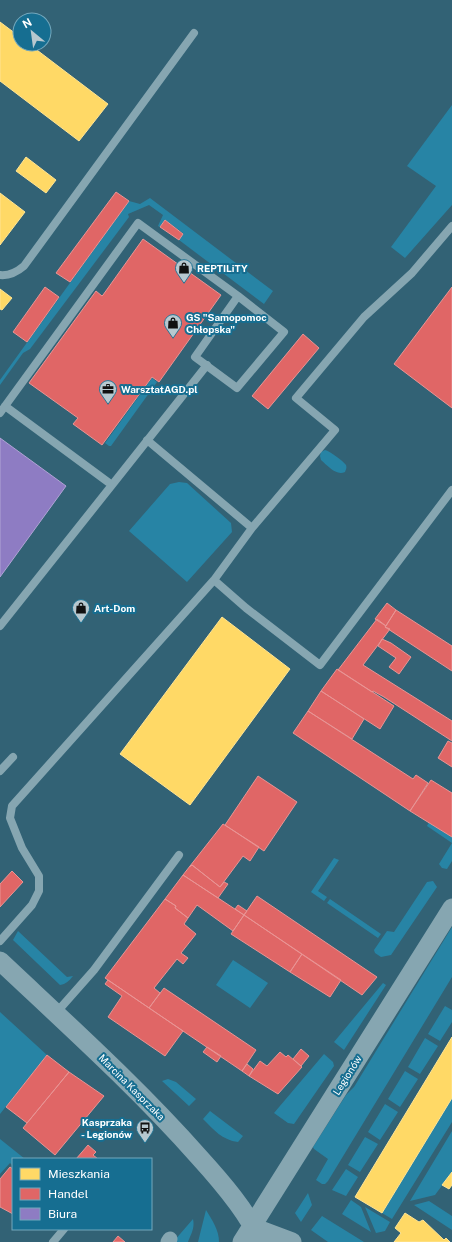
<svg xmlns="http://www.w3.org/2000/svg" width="452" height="1242" viewBox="0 0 452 1242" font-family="'Public Sans',sans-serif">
<rect width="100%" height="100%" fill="#326275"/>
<path fill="#2784a5" d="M452,105V205L405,258L391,247L436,186L407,166Z
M150,198L273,291L264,304L179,240L183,233L165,220L160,227L158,226L163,215L149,205L128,214L129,217L30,349L23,353L0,385V380L129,201L140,204Z
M152,378L157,382L111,446H109L105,443Z
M325,450C330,451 343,461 346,465C347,468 346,469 345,472C336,476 328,466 321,460L320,456L321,452Z
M179,482L187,483L231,523L232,532L187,582L129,531L170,484Z
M429,822L452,837V843L427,826Z
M452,843V861L447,869L442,868L439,864Z
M334,858L339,860L318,891L327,897L324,901L311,892Z
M433,881L437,887L391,955L381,957L375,953L374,950L387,931L394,932L427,882Z
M330,899L381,934L378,938L327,903Z
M452,927V977L328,1181L325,1184H322L316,1180L328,1159L314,1149L313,1147L346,1095L354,1087Z
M18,931L67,977L73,976C69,981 66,984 60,985L13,940Z
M233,960L268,983L250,1008L216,985Z
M383,983L386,985L344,1050L334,1042Z
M445,1006L452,1010V1022L440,1041L428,1034Z
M0,1012L47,1055L0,1114Z
M425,1038L438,1046L420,1074L408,1067Z
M324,1054L333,1062L334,1066L294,1124L288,1123L274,1113Z
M405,1071L418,1079L400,1107L388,1099Z
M168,1079L176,1082L196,1099L189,1106L162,1081Z
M452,1098V1122L392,1219L382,1213Z
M385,1104L398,1112L380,1140L368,1132Z
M210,1111L243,1136L238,1142C222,1140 214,1130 203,1119Z
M452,1131V1172L435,1195L410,1201Z
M365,1137L378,1144L360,1172L348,1165Z
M0,1139L25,1159H13V1166L10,1163L0,1174Z
M346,1169L358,1177L346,1196L332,1190Z
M308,1193L312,1205L301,1222L295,1213Z
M351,1200L361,1207L371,1232L342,1214Z
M429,1201L452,1216V1230L414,1205Z
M365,1207L390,1222L385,1231L376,1233Z
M206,1210C212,1220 219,1230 219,1242H198Z
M322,1216L364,1242H328L311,1230Z
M193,1219C195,1228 191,1234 188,1242H174V1241Z"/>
<path fill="#ffd966" stroke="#ffe494" d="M0,22L20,37V44H29L108,104L79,141L0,81Z
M26,157L56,180L46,193L16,171Z
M0,193L25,212L0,245Z
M0,289L12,298L2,310L0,309Z
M222,617L290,669L190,805L120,754Z
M452,1037V1098L382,1213L355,1197Z
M452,1172V1185L449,1189L442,1185Z
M405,1213L419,1222L423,1220L444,1240L446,1238L450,1242H394L401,1233L395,1228Z"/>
<path fill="#e06666" stroke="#e99494" d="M116,192L129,201L70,282L56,273Z
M165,220L183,234L179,240L160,227Z
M143,239L221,295L159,382L152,377L102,445L73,424L78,418L29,383L96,291L102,296L103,295Z
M45,287L59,297L27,342L13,332Z
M452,287V408L394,364Z
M303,334L319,348L268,409L252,396Z
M387,603L396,610L386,626L375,619Z
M396,610L452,646V671L385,627Z
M377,619L386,626L385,627L390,629L363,665L452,721V741L384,697L373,691L372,692L338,670Z
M382,639L391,643L411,657L399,674L389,667L396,658L378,646Z
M337,669L394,706L380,729L321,691Z
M321,691L364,719L352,739L308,711Z
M308,711L413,779L416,775L428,783L410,811L293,733Z
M448,741L452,743V767L438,758Z
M258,776L297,802L264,851L225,825Z
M431,780L452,793V837L410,811Z
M223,824L259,847L250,861L243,856L220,887L192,865L191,866H190Z
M192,865L220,887L224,882L228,884L218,898L183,875L190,866H191Z
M12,871L23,882L0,907V884Z
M183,875L244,915L233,931L197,905L188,918L175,908L176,906L165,899Z
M257,896L368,971L377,977L362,995L244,915Z
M165,899L176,906L175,908L188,918L184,924L196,934L181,953L188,958L183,964L177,959L154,988L160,993L149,1008L105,978Z
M238,905L247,911L244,915L235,909Z
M244,915L302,954L290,972L231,934Z
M302,954L341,980L330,997L290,972Z
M108,980L183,1031L165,1056L108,1017L122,996L105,984Z
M164,988L256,1050L242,1071L149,1008Z
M207,1047L221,1056L217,1062L203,1052Z
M301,1049L309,1056L301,1066L293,1059Z
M280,1052L286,1057L288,1055L302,1067L278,1094L249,1076L260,1061L267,1066Z
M47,1055L69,1072L27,1123L6,1107Z
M247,1064L253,1069L249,1076L242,1071Z
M69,1072L104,1096L55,1155L23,1128Z
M88,1145L96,1152L93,1155L98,1159H76Z
M10,1167L13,1169V1214L0,1207V1179Z
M118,1236L125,1242H113Z"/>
<path fill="#8e7cc3" stroke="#b0a3d5" d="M0,438L66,486L0,577Z"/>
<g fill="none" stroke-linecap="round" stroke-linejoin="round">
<path stroke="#86a6b1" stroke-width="8" d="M0,275C10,276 17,272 24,266L194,33
M5,406L112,485L207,365
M0,413L138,223L238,296L284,332L237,388L195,357L238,296
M147,440L252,528
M214,580L252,528L335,430L296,398L364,317L412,273L452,226
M0,626L112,485
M0,771L13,757
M0,941L32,905L39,891V876L22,848L10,818L12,806L214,580L246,608L320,665L452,490
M56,1013L94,970L179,855
M53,1242L64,1229"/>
<path stroke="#86a6b1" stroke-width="15" d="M168,1242L170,1239"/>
<path stroke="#86a6b1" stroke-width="19" d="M0,961C68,1025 137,1087 199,1157C219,1179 250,1214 260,1242
M253,1225L260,1230L292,1242
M242,1242L452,908"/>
</g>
<defs>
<g id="shop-pin" transform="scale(0.9)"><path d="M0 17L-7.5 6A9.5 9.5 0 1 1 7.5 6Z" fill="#b7c8cf" stroke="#166e91"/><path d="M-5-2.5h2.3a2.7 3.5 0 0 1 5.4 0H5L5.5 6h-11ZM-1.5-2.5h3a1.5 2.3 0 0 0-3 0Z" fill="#111"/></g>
<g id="office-pin" transform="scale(0.9)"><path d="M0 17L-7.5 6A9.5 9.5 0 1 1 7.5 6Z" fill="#b7c8cf" stroke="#166e91"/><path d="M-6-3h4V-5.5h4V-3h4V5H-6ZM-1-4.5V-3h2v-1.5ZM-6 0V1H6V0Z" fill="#111"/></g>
<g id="bus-pin" transform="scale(0.9)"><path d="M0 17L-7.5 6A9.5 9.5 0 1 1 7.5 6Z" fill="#b7c8cf" stroke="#166e91"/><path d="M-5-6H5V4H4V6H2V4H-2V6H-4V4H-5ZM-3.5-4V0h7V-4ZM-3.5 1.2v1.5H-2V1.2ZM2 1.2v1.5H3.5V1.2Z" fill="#111"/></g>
</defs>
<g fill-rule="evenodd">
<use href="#shop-pin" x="184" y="268"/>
<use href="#shop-pin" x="173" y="323"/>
<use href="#office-pin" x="108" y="389"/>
<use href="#shop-pin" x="81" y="608"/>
<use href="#bus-pin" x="145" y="1128"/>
</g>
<g text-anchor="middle" stroke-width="4" stroke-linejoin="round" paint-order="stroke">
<g font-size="10" font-weight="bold" fill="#fff" stroke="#166e91" text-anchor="start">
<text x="197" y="272">REPTILiTY</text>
<text x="186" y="321">GS "Samopomoc<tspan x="186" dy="12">Chłopska"</tspan></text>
<text x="121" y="393">WarsztatAGD.pl</text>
<text x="94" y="612">Art-Dom</text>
<text x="132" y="1126" text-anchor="end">Kasprzaka<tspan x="132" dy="12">- Legionów</tspan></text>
</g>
<g font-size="10" fill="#fff" stroke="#166e91">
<text transform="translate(347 1075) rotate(-58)" y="4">Legionów</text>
<text transform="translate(132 1087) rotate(45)" y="4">Marcina Kasprzaka</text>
</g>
</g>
<rect x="12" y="1158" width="140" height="72" fill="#166e91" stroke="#73a8bd"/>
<rect x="20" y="1168" width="20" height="12" fill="#ffd966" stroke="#73a8bd"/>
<text x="48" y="1178" font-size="12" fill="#ffffff">Mieszkania</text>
<rect x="20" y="1188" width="20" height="12" fill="#e06666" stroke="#73a8bd"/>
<text x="48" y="1198" font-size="12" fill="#ffffff">Handel</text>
<rect x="20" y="1208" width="20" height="12" fill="#8e7cc3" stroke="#73a8bd"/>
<text x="48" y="1218" font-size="12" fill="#ffffff">Biura</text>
<g transform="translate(32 32) rotate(331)"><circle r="19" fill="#166e91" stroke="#73a8bd"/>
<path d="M0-3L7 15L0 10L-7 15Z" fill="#b7c8cf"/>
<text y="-6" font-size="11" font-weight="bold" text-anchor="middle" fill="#ffffff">N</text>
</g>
</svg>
